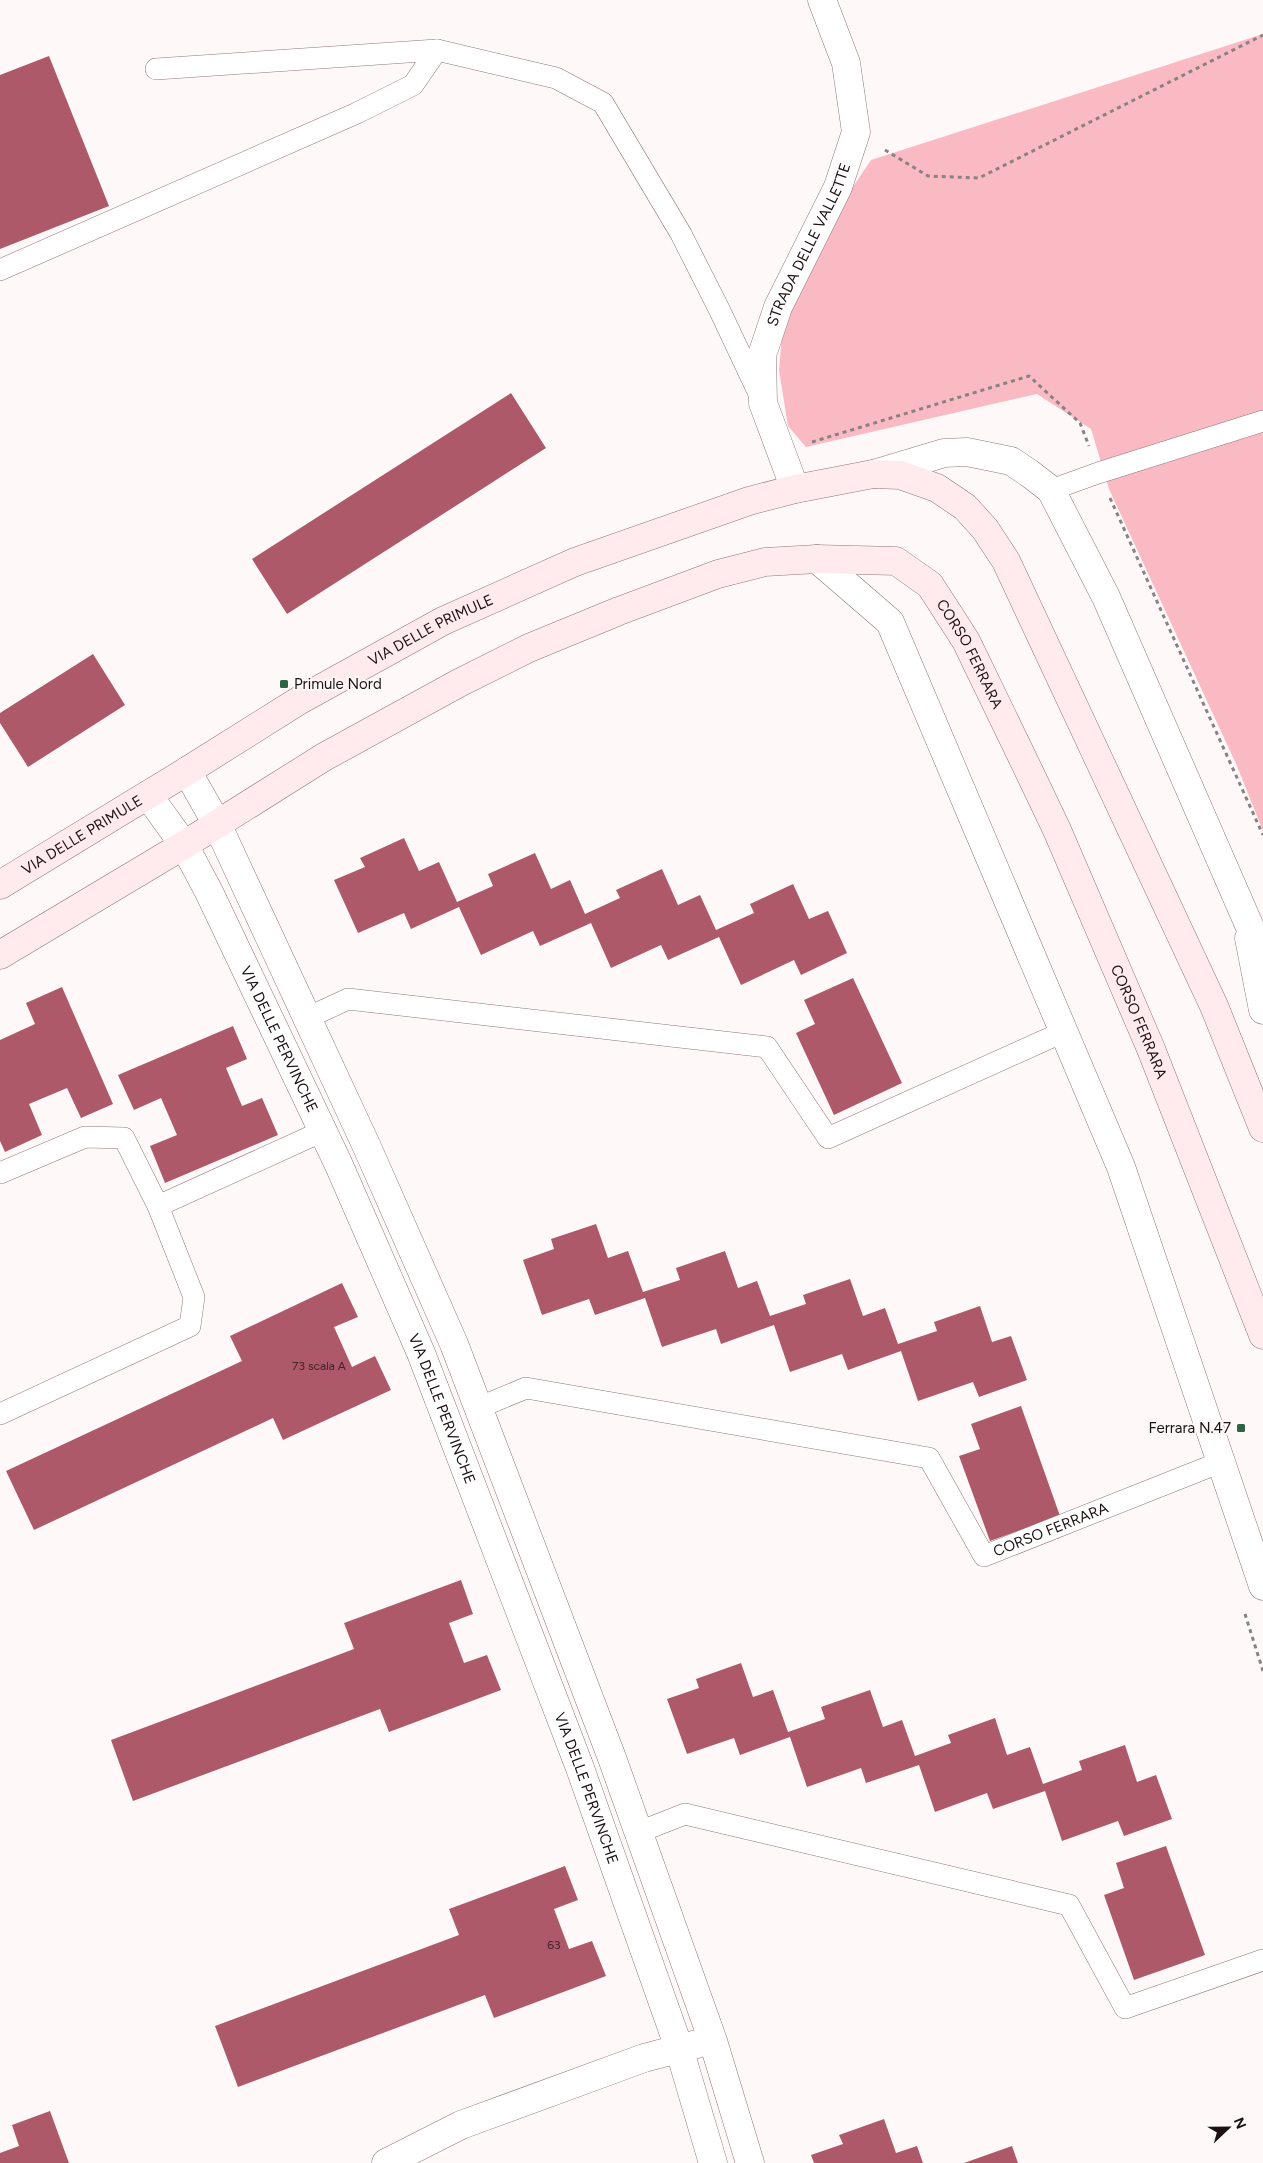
<svg xmlns="http://www.w3.org/2000/svg" width="1263" height="2163" viewBox="0 0 1263 2163" font-family="Figtree,sans-serif">
<rect width="100%" height="100%" fill="#fff8f9"/>
<path fill="#fabac3" d="M1263,34V831L1237,766L1109,489L1091,429L1037,394L806,447L788,426L779,370L784,312L824,230L871,160Z"/>
<path fill="#ae5969" d="M49,56L109,206L0,249V75Z
M511,393L546,448L287,614L252,559Z
M93,654L125,705L28,767L0,723V713Z
M404,838L419,871L439,862L457,902L493,886L488,874L535,853L551,889L570,880L585,914L620,898L616,890L662,869L678,905L700,895L716,930L754,913L750,904L793,884L809,919L828,911L847,953L801,975L794,960L741,985L719,937L668,960L661,945L611,968L591,923L540,946L533,931L481,955L459,907L411,929L404,913L358,933L334,880L365,867L360,858Z
M853,978L902,1083L834,1115L796,1033L815,1024L804,1000Z
M62,987L113,1104L81,1118L67,1088L29,1104L42,1135L5,1152L0,1141V1040L35,1024L26,1003Z
M233,1026L247,1059L226,1068L242,1106L262,1098L278,1135L165,1183L150,1146L177,1135L161,1098L134,1110L118,1075Z
M596,1224L608,1258L628,1251L643,1292L680,1280L676,1268L725,1251L738,1288L757,1281L770,1316L806,1304L803,1295L850,1279L863,1316L885,1308L898,1344L937,1331L934,1322L980,1306L992,1342L1011,1336L1027,1380L979,1397L973,1382L918,1401L901,1351L848,1370L842,1354L790,1372L774,1325L721,1344L716,1329L662,1347L645,1298L595,1315L589,1299L542,1315L523,1260L554,1249L551,1239Z
M342,1283L358,1317L334,1327L352,1367L375,1356L391,1390L283,1440L273,1418L34,1530L6,1471L242,1361L230,1336Z
M1021,1406L1060,1516L990,1541L959,1456L980,1449L971,1424Z
M461,1580L473,1614L449,1623L464,1663L487,1655L501,1690L389,1732L380,1709L133,1801L111,1740L354,1649L344,1623Z
M741,1663L753,1697L773,1690L788,1732L825,1719L821,1707L870,1690L883,1727L902,1720L915,1756L951,1743L948,1735L995,1718L1007,1755L1030,1747L1043,1784L1082,1770L1079,1761L1125,1745L1137,1782L1156,1775L1172,1819L1124,1836L1118,1821L1062,1841L1045,1791L993,1809L987,1793L935,1812L919,1765L866,1783L861,1768L807,1787L790,1737L740,1755L734,1738L687,1754L667,1699L699,1688L696,1679Z
M1166,1846L1205,1955L1134,1980L1104,1895L1124,1888L1116,1863Z
M565,1866L578,1900L554,1909L569,1949L592,1941L606,1976L494,2018L485,1995L238,2087L215,2026L459,1935L449,1909Z
M50,2111L69,2163H0V2153L19,2146L12,2125Z
M884,2119L896,2153L917,2146L923,2163H814L811,2155L843,2144L839,2135Z
M1012,2146L1018,2163H964Z"/>
<g fill="none" stroke-linecap="round" stroke-linejoin="round">
<g stroke="#92767a" stroke-width="22">
<g id="service">
<path d="M156,69L437,50L556,78L603,103L681,234L719,309L761,398"/>
<path d="M0,270L357,113L413,85L437,50"/>
<path d="M1051,490L1098,473L1263,421"/>
<path d="M307,1018L348,999L767,1047L828,1138L1063,1032"/>
<path d="M0,1173L85,1137L124,1138L158,1206L194,1297L190,1326L0,1414"/>
<path d="M158,1206L323,1131"/>
<path id="s1" d="M478,1408L526,1388L929,1458L984,1556L1221,1462"/>
<path d="M639,1832L685,1814L1069,1905L1125,2008L1263,1960"/>
</g>
</g>
<g stroke="#92767a" stroke-width="29">
<g id="minor">
<path d="M874,474L944,453L967,452L1011,461L1029,473L1051,490L1106,597L1263,957"/>
<path id="s2" d="M795,489L763,403L762,355L778,307L838,187L856,132L846,63L822,0"/>
<path d="M817,559L890,622L1121,1167L1263,1586"/>
<path d="M187,771L217,824L367,1147L454,1344L612,1758L713,2041L750,2163"/>
<path id="s3" d="M148,795L184,845L209,892L338,1163L421,1353L580,1768L679,2048L713,2163"/>
<path d="M1249,938L1263,1010"/>
<path d="M386,2163L461,2125L644,2058L697,2044"/>
</g>
</g>
<g stroke="#92767a" stroke-width="29">
<g id="secondary">
<path id="s4" d="M0,885L187,771L300,700L443,621L575,562L749,501L795,489L873,474L900,475L937,488L965,507L985,529L1006,561L1214,1006L1263,1128"/>
<path id="s5" d="M0,955L184,845L324,757L459,683L529,648L619,611L718,574L765,562L817,559L896,561L930,585L966,641L1026,765L1057,830L1151,1049L1263,1335"/>
</g>
</g>
<path stroke="#8a8182" stroke-width="3" stroke-dasharray="4 4" stroke-linecap="butt" d="M885,150L928,176L979,178L1263,35
M812,442L1029,376L1080,423L1089,446
M1110,498L1263,835
M1245,1614L1263,1671"/>
<use href="#service" stroke="#fff" stroke-width="21"/>
<use href="#minor" stroke="#fff" stroke-width="28"/>
<use href="#secondary" stroke="#ffeaed" stroke-width="28"/>
</g>
<g fill="#2f6348" stroke="#fff8f9" stroke-width="2">
<rect x="279" y="679" width="10" height="10" rx="2.5"/>
<rect x="1236" y="1423" width="10" height="10" rx="2.5"/>
</g>
<g text-anchor="middle" stroke-width="4" stroke-linejoin="round" paint-order="stroke">
<g font-size="12" fill="#402328">
<text x="319" y="1370">73 scala A</text>
<text x="554" y="1949">63</text>
</g>
<g font-size="15" fill="#1c1113" stroke="#fff8f9">
<text dy="5" stroke="none"><textPath href="#s2" startOffset="260">STRADA DELLE VALLETTE</textPath></text>
<text dy="5" stroke="none"><textPath href="#s4" startOffset="501">VIA DELLE PRIMULE</textPath></text>
<text dy="5" stroke="none"><textPath href="#s5" startOffset="1116">CORSO FERRARA</textPath></text>
<text dy="5" stroke="none"><textPath href="#s4" startOffset="96">VIA DELLE PRIMULE</textPath></text>
<text dy="5" stroke="none"><textPath href="#s5" startOffset="1521">CORSO FERRARA</textPath></text>
<text dy="5" stroke="none"><textPath href="#s3" startOffset="278">VIA DELLE PERVINCHE</textPath></text>
<text dy="5" stroke="none"><textPath href="#s3" startOffset="682">VIA DELLE PERVINCHE</textPath></text>
<text dy="5" stroke="none"><textPath href="#s1" startOffset="645">CORSO FERRARA</textPath></text>
<text dy="5" stroke="none"><textPath href="#s3" startOffset="1088">VIA DELLE PERVINCHE</textPath></text>
</g>
<g font-size="15" fill="#1c1113" stroke="#fff8f9" text-anchor="start">
<text x="294" y="689">Primule Nord</text>
<text x="1231" y="1433" text-anchor="end">Ferrara N.47</text>
</g>
</g>
<g transform="translate(1228 2128) rotate(68)" stroke="#fff8f9" stroke-width="4" paint-order="stroke">
<path d="M0-4L9 19L0 12L-9 19Z" fill="#1c1113"/>
<text y="-8" font-size="14" font-weight="bold" text-anchor="middle" fill="#1c1113">N</text>
</g>
</svg>
